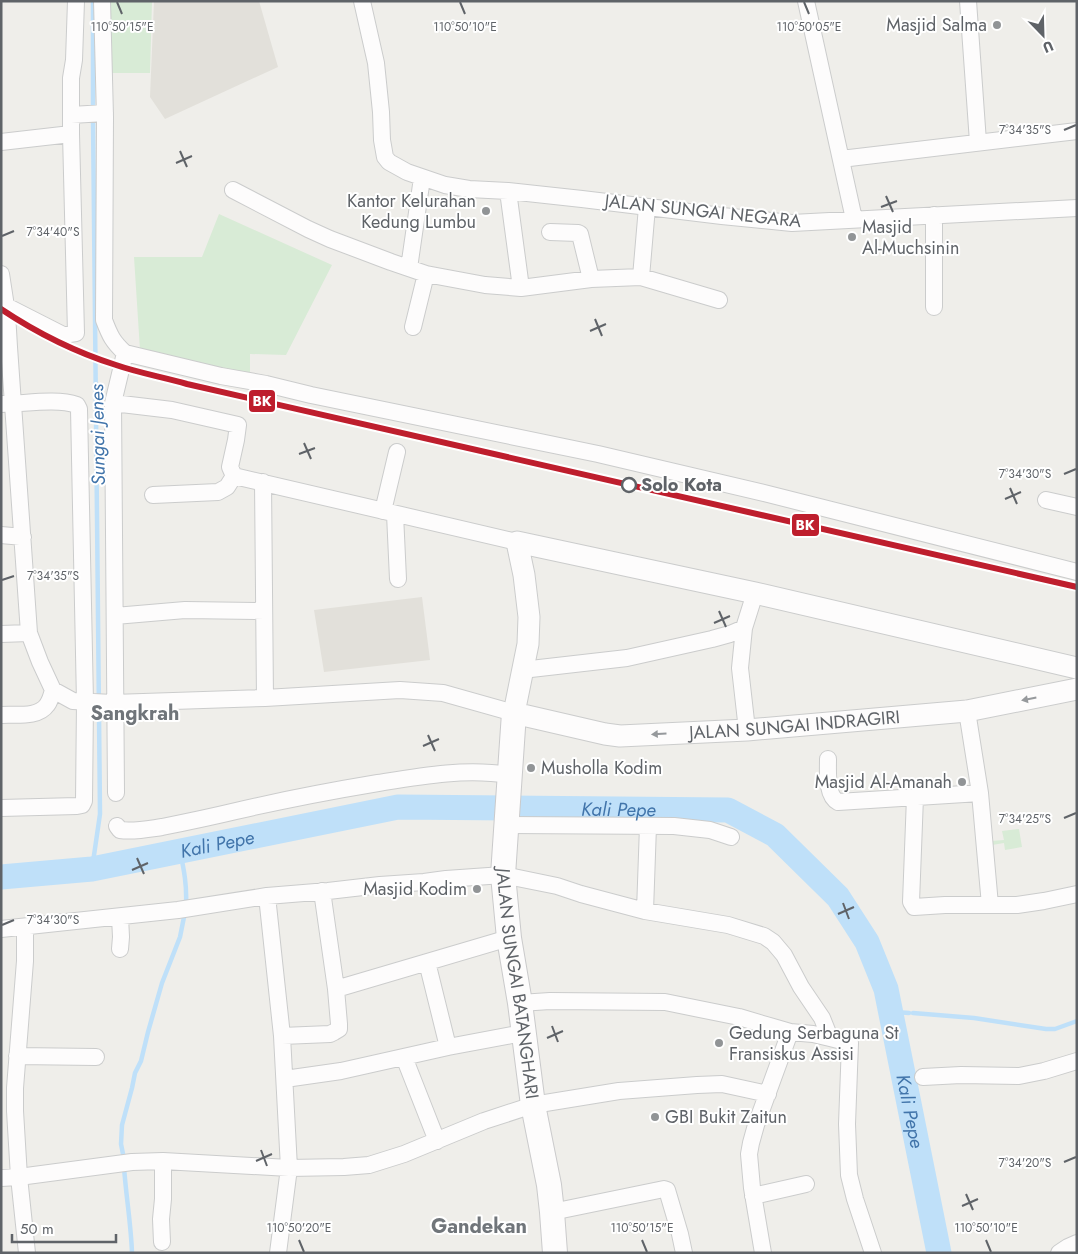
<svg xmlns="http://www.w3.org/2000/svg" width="1078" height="1254" viewBox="0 0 1078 1254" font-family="Jost,sans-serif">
<rect width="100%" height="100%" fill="#efeeea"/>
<path fill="#e2e0da" d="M154,1H259L278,67L165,119L150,97Z
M422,597L430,660L324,672L314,610Z"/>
<path fill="#d8ebd6" d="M108,1H152L150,73H107Z
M219,214L332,265L286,355L250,354V375L140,350L134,257H202Z
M1019,829L1022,847L1005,850L1004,843L992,845L991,841L1004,840L1002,831Z"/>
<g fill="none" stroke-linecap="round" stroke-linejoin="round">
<path stroke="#bfe0f9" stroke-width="4.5" d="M93,110V1
M180,851C184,870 187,885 186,905
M92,869L100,814L93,118
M886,989L894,1012L909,1013
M913,1013L974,1018L1046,1029H1055L1077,1021
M124,1159L121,1144L122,1125L132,1088L135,1073L141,1061L148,1032L162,983L180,937L185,912
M124,1167C126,1196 131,1224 132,1253"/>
<path stroke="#bfe0f9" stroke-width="25" id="s1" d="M1,877L92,869L398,807L728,810L775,835L838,897L867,942L886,989L939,1253"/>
<g stroke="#cbcccc" stroke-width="18">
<path id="minor" d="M102,1L105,117L104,320C110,336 113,342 125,353
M362,1L376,63L381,112L382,140L385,157L389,162L407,172L445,185L469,189L508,191L582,199L722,216L792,223L1077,208
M806,1L854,219
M968,1L978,142
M71,115L105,113
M1,142L71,134
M841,159L1077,131
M233,190L308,229L330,239L391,262L426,274L485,285L521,288L591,279L641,277L647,207
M508,191L521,288
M934,215V307
M550,232L578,233L580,234L591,279
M409,268L422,178
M1,274L7,313L9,347L29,633L40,662L53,690L73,701L113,703L265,698L400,690L443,693L514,713
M641,277L719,300
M6,306L63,335L76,333L71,134V78L74,60L76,1
M413,327L426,274
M113,403L172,410L238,425L236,440L230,467L234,476
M234,476L517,542
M263,482L265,698
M153,495L218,492L227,487L234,476
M1046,500L1077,507
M383,511L397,452
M395,514L398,579
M1,535L23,537
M115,616L185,610L264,611
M744,628L740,668L747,730
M1,634L29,633
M522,670L627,658L712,639L730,634L744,628L755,593
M967,711L980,793L990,905
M1,715C16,714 38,718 47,705C50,701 52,694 53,690
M828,759C828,772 826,796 838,802L980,793
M116,793L113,403L125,353L221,376L266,384L311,395L598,454L768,494L1077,572
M915,797L911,902L914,907L945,905H1017L1044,901L1077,894
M1,808L77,806L82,805L84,801L85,702L79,409L77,405C56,398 24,404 1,404
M506,825L674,826L710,830L731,837
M117,826L120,830C134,832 148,829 162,827C187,822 211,817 236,811C283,800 330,791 378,783C421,776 465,768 509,775
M267,896L282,1036L289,1168L278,1253
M645,911L648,826
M25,927V961L15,1088V1111L19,1177L27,1253
M1,929L178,910L267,896L328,891L380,885L424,882L446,879L503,875L557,886L581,894L645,911L728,925L764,936L773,942L784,955L801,987L822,1018L830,1038L850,1043L847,1124L849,1175L855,1199L873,1253
M120,949L121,937L120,917
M427,962L448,1047
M336,989L509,938
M520,1003L550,1001L665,1002L739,1017L790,1032L813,1034L830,1038
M282,1036L330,1034L334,1032L339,1029V1024L336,989L322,891
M17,1056L96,1057
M404,1057L437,1141
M923,1077L961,1075L1019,1076L1044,1071L1077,1061
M285,1079L341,1071L448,1047L512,1035L524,1034
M1,1178L19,1177L132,1162L163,1161L289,1168L344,1167L369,1165L404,1154L484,1121L533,1105L619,1091L697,1085L722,1084L768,1094
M753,1196L806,1184
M552,1212L664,1189L667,1190L680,1234L684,1253
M162,1242L161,1219L163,1199V1161
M763,1253L752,1188L749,1154L751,1143L756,1125L790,1032
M1059,1253L1068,1247L1077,1243"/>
</g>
<g stroke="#cbcccc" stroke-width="23">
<g id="tertiary">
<path id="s2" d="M1077,668L755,593L517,542L524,575L529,617L528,644L514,713L605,734L620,736L747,730L967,711L1077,689"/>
</g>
</g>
<g stroke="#cacacb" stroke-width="26">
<g id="secondary">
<path id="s3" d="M514,713L503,875L509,938L520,1003L533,1105L549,1185L552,1212L555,1253"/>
</g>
</g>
<use href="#minor" stroke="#fdfcfc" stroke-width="16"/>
<use href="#tertiary" stroke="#fdfcfc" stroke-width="21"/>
<use href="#secondary" stroke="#fdfcfc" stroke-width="24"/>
<g stroke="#fff" stroke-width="10">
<path id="rail-1" d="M1,309C37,333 75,352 116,365C139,373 163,377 187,384L1077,587"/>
</g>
<use href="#rail-1" stroke="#be1e2d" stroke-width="6"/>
</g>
<defs><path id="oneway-solid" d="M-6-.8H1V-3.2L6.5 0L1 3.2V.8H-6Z" transform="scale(1.25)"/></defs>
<g fill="#96999c">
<use href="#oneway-solid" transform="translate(1029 699) rotate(169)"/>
<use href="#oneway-solid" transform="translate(659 734) rotate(177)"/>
</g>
<path fill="none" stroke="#5f6368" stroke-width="2" d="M117,2L122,14M460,2L465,14M804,2L809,14M1064,130L1076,125M180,151L187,167M176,163L192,156M886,196L893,212M881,207L897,201M2,236L14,231M595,319L602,336M590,331L606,324M304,443L311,459M299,454L315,448M1064,474L1076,469M1010,488L1017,504M1005,499L1021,492M2,580L14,576M719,611L726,627M714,623L730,616M428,735L435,751M423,746L439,739M1064,818L1076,813M137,858L144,874M132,870L148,863M843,903L849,919M838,914L854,907M2,925L14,920M552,1026L558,1042M547,1038L563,1031M261,1150L267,1166M256,1161L272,1154M1064,1162L1076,1157M966,1194L973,1210M962,1206L978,1199M299,1240L304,1252M642,1240L647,1252M986,1240L991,1252"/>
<g fill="#919496" stroke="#fff" stroke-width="2">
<circle cx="997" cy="25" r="5"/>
<circle cx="486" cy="211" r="5"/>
<circle cx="852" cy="237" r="5"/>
<circle cx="531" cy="768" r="5"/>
<circle cx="962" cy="782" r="5"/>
<circle cx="477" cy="889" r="5"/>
<circle cx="719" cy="1043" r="5"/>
<circle cx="655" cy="1117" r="5"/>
</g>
<circle fill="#fff" stroke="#5f6368" stroke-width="2.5" cx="629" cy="485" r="7"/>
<g text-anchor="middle" stroke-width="4" stroke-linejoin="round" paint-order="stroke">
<g font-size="18" fill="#5f6368" stroke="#fff" text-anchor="end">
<text x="987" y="31">Masjid Salma</text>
<text x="476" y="207">Kantor Kelurahan<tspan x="476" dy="21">Kedung Lumbu</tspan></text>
<text x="862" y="233" text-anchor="start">Masjid<tspan x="862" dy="21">Al-Muchsinin</tspan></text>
<text x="541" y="774" text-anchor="start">Musholla Kodim</text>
<text x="952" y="788">Masjid Al-Amanah</text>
<text x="467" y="895">Masjid Kodim</text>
<text x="729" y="1039" text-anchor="start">Gedung Serbaguna St<tspan x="729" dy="21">Fransiskus Assisi</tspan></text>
<text x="665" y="1123" text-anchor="start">GBI Bukit Zaitun</text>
</g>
<g font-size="18" fill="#5f6368" stroke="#fff">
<text transform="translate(703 211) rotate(6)" y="6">JALAN SUNGAI NEGARA</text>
<text dy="6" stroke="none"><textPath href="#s2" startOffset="1031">JALAN SUNGAI INDRAGIRI</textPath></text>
<text dy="6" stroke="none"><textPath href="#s3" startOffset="272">JALAN SUNGAI BATANGHARI</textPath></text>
</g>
<g font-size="18" font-weight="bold" fill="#5f6368" stroke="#fff" text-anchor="start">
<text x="641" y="491">Solo Kota</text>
</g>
<g font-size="19" font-style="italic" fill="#4174aa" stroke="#fff">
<text transform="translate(97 435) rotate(-91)" y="7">Sungai Jenes</text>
<text dy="7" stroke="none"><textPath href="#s1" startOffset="624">Kali Pepe</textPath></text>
<text dy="7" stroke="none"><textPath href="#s1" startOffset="219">Kali Pepe</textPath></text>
<text dy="7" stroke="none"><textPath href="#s1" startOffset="1104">Kali Pepe</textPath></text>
</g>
<g font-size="20" font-weight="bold" fill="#70757a" stroke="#fff">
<text x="135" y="720">Sangkrah</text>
<text x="479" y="1233">Gandekan</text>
</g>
</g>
<g font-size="12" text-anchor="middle" fill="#5f6368" stroke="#fff" stroke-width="4" stroke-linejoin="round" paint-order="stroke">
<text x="122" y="31">110°50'15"E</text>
<text x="465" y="31">110°50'10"E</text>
<text x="809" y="31">110°50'05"E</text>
<text x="1025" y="134">7°34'35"S</text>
<text x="53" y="236">7°34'40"S</text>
<text x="1025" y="478">7°34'30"S</text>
<text x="53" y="580">7°34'35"S</text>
<text x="1025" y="823">7°34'25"S</text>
<text x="53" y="924">7°34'30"S</text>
<text x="1025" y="1167">7°34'20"S</text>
<text x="299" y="1232">110°50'20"E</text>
<text x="642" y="1232">110°50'15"E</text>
<text x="986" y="1232">110°50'10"E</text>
</g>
<g stroke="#fff" stroke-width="2">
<rect x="248" y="389" width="28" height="24" rx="5" fill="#be1e2d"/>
<rect x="791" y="513" width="29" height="24" rx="5" fill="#be1e2d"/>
</g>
<g font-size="14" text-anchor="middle" font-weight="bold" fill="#fff">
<text x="262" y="406">BK</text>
<text x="805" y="530">BK</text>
</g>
<rect width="1078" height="1254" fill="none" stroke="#5f6368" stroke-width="5"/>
<g transform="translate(1043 35) rotate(157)" stroke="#ffffff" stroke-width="4" paint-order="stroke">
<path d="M0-4L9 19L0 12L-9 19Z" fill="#5f6368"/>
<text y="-8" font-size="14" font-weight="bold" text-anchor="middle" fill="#5f6368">U</text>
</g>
<path d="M12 1234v8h104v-8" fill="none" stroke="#5f6368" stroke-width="2.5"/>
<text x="20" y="1234" font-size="15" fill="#5f6368" stroke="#ffffff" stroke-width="4" paint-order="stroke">50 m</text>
</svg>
